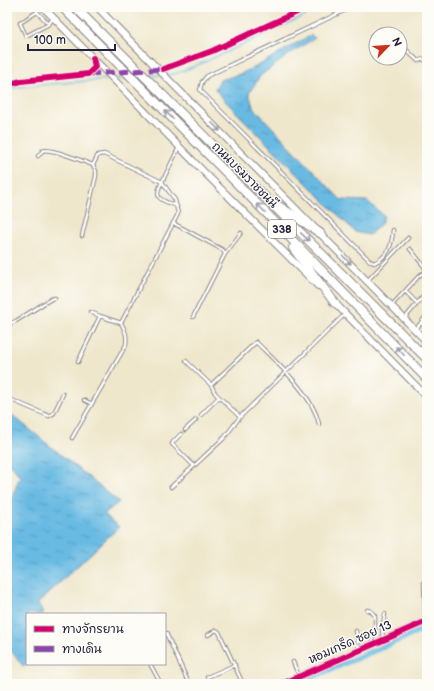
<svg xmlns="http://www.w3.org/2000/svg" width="434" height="691" viewBox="0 0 434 691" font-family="'Balsamiq Sans','Playpen Sans Thai',sans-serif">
<defs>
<pattern id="water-ripples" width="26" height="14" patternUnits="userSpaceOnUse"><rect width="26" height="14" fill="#67bae3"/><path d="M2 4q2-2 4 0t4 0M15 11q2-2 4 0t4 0" fill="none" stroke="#5497b9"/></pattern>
</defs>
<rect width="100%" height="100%" fill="#fdfcf7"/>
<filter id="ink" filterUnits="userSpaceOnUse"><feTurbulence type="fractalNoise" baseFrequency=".025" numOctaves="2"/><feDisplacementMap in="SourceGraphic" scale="8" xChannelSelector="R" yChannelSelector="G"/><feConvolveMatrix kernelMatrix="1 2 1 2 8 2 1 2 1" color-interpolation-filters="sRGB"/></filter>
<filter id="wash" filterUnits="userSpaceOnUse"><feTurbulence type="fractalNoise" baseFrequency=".012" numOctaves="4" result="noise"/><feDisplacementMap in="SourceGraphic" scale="16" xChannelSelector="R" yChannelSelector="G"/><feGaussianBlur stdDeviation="0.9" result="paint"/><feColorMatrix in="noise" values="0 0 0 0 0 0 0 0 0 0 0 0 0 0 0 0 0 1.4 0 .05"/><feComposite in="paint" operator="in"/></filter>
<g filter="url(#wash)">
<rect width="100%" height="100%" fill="#efe7cc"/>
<path fill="url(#water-ripples)" stroke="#446e8f" d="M311,35L315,38L291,53L260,76L249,93L253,107L341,200L367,201L384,216L381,224L369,235L355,232L226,102L215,89L220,80L240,74L255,67Z
M7,411L119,502L104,514L119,527L38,603L43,614H27V663L23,666L7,646V511L20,476L7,461Z"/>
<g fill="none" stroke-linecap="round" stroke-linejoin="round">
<path stroke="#67bae3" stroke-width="1.5" d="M167,75L175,74L207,61L323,7
M149,76L161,75
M115,79L128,78
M7,89L18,87L110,79"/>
<path stroke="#67bae3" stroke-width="6" d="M296,684L427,628"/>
</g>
</g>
<g filter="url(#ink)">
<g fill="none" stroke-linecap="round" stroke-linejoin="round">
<g stroke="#888484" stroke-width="4.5">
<path id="lane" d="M39,7L37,12L20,23L26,36L49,24L53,18
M352,7L207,76L202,82L200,90L370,261L374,263C389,256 392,245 393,230
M37,12L49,24
M372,36L381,29L389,34
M400,44L418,61L423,59L427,62
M38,156C38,156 42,152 42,151C50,147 84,162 93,165L98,155L104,154L162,182C152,200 162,200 177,206
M173,223L223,250L225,254L193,317
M82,236L96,176V171L93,165
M410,249L427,270
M225,254L241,233
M368,280L408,238
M405,291L417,303
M392,305L420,275L427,271
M90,312L100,316
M405,318L427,292
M421,322L427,328
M7,325L16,321L51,299L55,298
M416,329L427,315
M186,361L211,385
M78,362L100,316L121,323L178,214L175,200L162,182L179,147
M7,398L49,416L54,413L63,394
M84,400L92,404
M201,415L219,397
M240,417L215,393L211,385L256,342C277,363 313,395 319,424
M185,430L196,420
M72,438L126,345C127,336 126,331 121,323
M194,466L224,438L240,417L345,314
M171,487L194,466L172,444L173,442L181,434
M424,582L425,621
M367,610L371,611L375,616V630L372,634L373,644
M356,631L359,650
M166,633L189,684
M208,635L216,630L219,632L243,684
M383,639L382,629L385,614
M293,662L299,676
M150,664L161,684
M207,677L235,665
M233,684L242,681"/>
</g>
<g stroke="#888484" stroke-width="6">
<path id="street" d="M163,69L212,51L308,7
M7,85L21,81L88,74L95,67L93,59"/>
</g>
<g stroke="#888484" stroke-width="8">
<path id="secondary" d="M43,7L202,170L318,286
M97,7L427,342
M333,301L427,397
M282,684L427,621"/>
</g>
<g stroke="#888484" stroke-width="10">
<path id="highway" d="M62,7L271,218L427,379
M75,7L427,359
M279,206L320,233
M293,248L335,303"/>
</g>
<use href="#lane" stroke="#fff" stroke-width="2.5"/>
<use href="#street" stroke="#fff" stroke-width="4.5"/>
<use href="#secondary" stroke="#fff" stroke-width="6"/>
<use href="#highway" stroke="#fff" stroke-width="8"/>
<path stroke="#8e44ad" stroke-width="5" stroke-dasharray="10 5" stroke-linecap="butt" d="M89,74L163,69"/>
<g stroke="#fdfcf7" stroke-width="8">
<path id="cycleway" d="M163,69L212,51L308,7
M7,85L21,81L88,74L95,67L93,58
M282,684L427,621"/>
</g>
<use href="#cycleway" stroke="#d6006c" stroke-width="6"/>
</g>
<defs><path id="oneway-shaft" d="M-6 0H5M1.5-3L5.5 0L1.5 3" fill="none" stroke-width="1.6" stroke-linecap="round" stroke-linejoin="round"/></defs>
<g stroke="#9c9ca7">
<use href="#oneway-shaft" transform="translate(169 115) rotate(-135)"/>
<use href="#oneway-shaft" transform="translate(216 127) rotate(45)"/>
<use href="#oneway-shaft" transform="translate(261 208) rotate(-135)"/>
<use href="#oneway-shaft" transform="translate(305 237) rotate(44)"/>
<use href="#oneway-shaft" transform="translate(347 260) rotate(46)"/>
<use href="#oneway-shaft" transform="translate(400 351) rotate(-134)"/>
</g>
</g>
<g text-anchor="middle" stroke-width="3" stroke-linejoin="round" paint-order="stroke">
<rect fill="#fdfcf7" stroke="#646373" stroke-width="1" x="268" y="220" width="28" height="18" rx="3"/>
<g font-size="11" font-weight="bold" fill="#22223b">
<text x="282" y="233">338</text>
</g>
<g font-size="12" fill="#22223b" stroke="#fdfcf7">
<text transform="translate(245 175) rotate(45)" y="4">ถนนบรมราชชนนี</text>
<text transform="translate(350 642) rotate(-24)" y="4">หอมเกร็ด ซอย 13</text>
</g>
</g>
<rect width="434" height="691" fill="none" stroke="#fdfcf7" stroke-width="24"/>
<rect x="26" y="613" width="140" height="52" fill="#fdfcf7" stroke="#a5a5ac"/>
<rect x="34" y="626" width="20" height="6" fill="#d6006c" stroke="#a5a5ac"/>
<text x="62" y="633" font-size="12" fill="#22223b">ทางจักรยาน</text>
<rect x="34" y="646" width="20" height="6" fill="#8e44ad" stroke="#a5a5ac"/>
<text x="62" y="653" font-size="12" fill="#22223b">ทางเดิน</text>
<g transform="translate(388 46) rotate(65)"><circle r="19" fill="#fdfcf7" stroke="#a5a5ac"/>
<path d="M0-3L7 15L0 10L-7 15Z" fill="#c8321e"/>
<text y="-6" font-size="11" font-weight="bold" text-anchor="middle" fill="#22223b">N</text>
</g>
<path d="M28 44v6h87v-6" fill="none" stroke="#22223b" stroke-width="2"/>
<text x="34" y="44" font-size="12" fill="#22223b" stroke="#fdfcf7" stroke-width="3" paint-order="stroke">100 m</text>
</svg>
